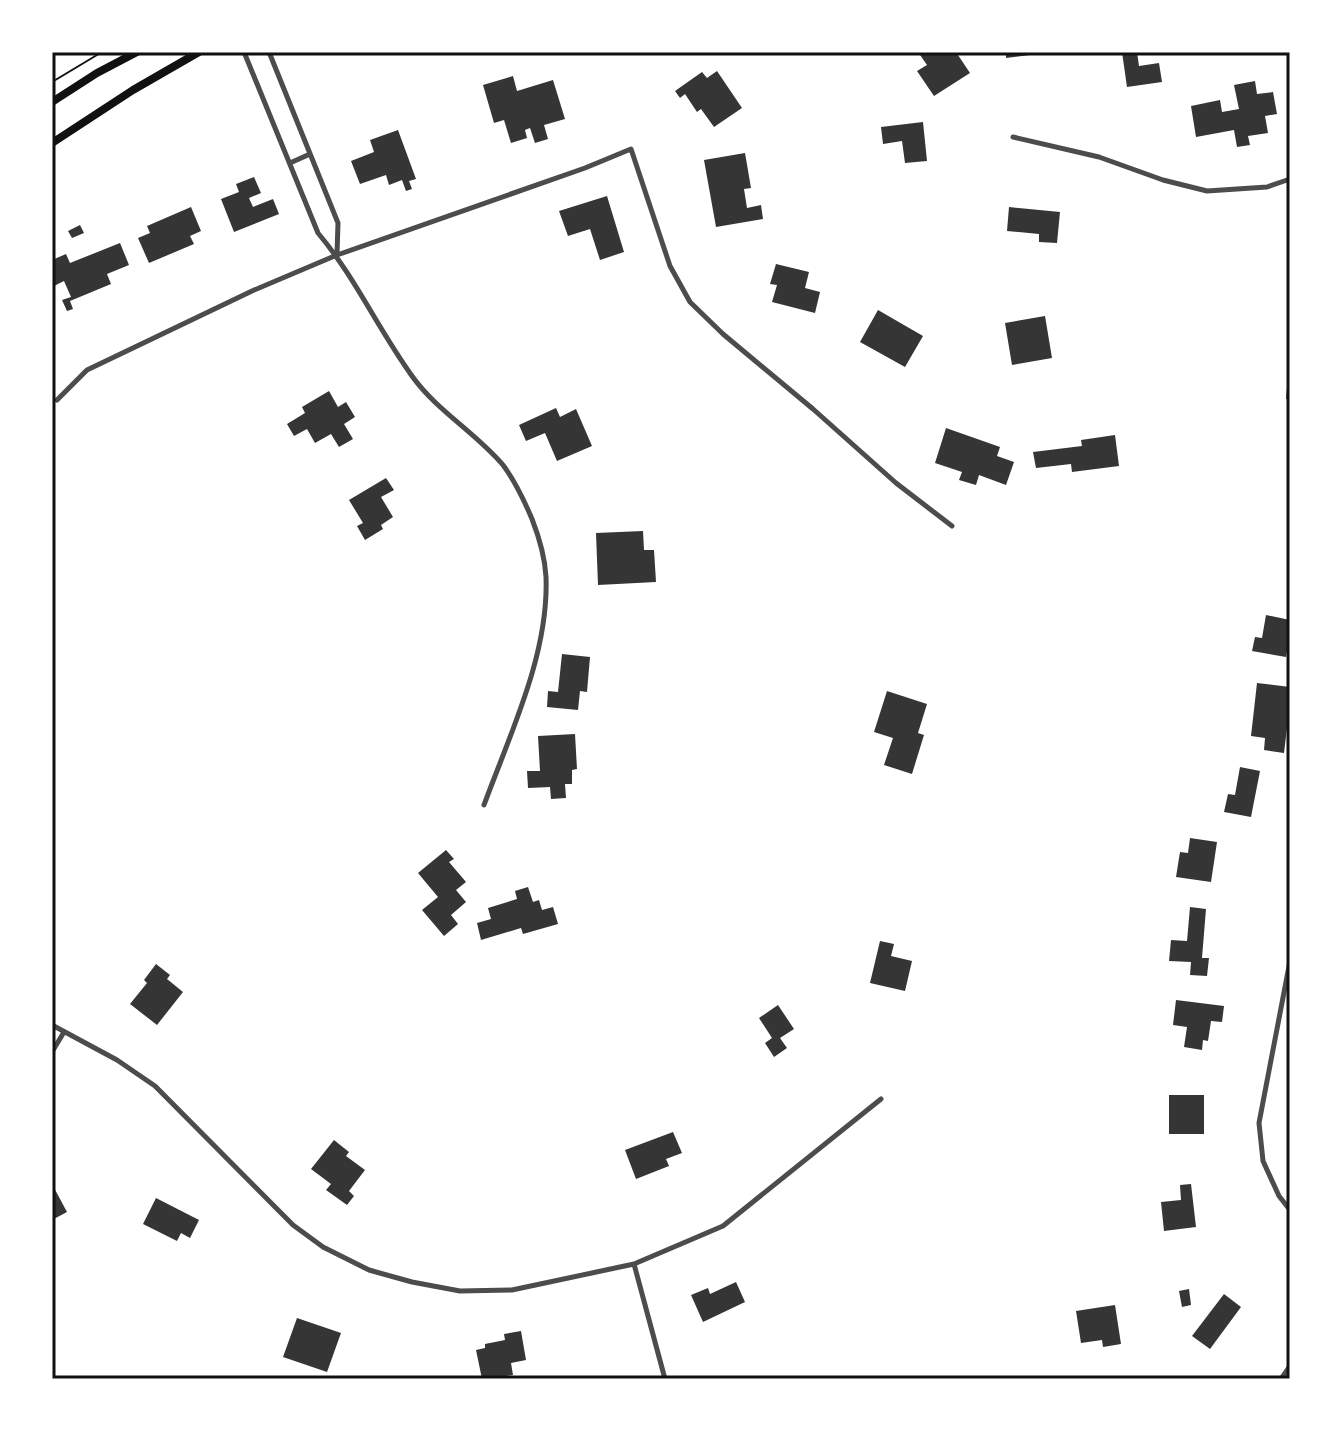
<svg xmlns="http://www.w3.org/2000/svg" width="1342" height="1431" viewBox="0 0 1342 1431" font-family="'Noto Sans',sans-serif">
<rect width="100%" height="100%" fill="#fff"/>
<path fill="#353535" d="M918,52H956L970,73L934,96L917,71L927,65Z
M1006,52H1038V54L1006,58Z
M1122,52H1137L1139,66L1159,63L1162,82L1127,87Z
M717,71L742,108L714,127L701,109L697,112L685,94L680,98L675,91L702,72L707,78Z
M513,76L517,91L553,80L565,119L544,125L548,139L535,143L530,128L525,130L527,138L511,143L504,120L494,123L483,85Z
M1255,81L1257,94L1273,92L1277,114L1265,116L1268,133L1248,136L1250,145L1237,147L1234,130L1196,137L1191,106L1220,100L1222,112L1239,109L1234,85Z
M923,122L927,161L905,163L902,141L883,144L881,127Z
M398,130L416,179L409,181L412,189L406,191L402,180L389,185L386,175L360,184L351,161L374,152L370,140Z
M745,153L751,188L744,189L747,208L761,205L763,219L716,227L704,160Z
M254,177L261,193L249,198L253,207L273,199L279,214L234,232L221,199L239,192L236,184Z
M607,196L624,252L600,260L590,229L568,236L559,211Z
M191,207L201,231L190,236L194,244L149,263L138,238L150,233L147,226Z
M1009,207L1060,212L1057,243L1039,242V234L1007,231Z
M80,225L84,233L72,238L68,231Z
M120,243L129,265L107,274L111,284L70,301L73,309L67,311L62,300L71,297L64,281L52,287V260L66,254L70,263Z
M776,264L809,272L805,288L820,292L815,313L772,302L777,285L770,284Z
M878,310L923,336L905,367L860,342Z
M1045,316L1052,358L1012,365L1005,323Z
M1288,376H1290V399H1286Z
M329,391L338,407L346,402L355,417L344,424L353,439L339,447L331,434L315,443L307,429L294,436L287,424L305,413L302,407Z
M556,408L560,417L576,409L592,446L557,461L545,433L526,441L519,425Z
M946,428L1000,447L997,456L1014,462L1006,485L979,475L976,485L959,480L962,472L935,463Z
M1115,435L1119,466L1072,472L1071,464L1036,468L1033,452L1082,446L1081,440Z
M386,478L394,490L381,497L393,517L381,525L383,529L365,540L357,526L363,523L349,500Z
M643,531L644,550H654L656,582L598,585L596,533Z
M1266,615L1290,620V635L1286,657L1252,651L1255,637L1262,638Z
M562,654L590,657L587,692L580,691L578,710L547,707L548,691L558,692Z
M1257,683L1290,687V703L1284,753L1264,750L1265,738L1251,736Z
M887,691L927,704L918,733L924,735L912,774L884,765L893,738L874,732Z
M575,734L577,769L572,770V784H565L566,798L551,799L550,787L528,788L527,771H540L538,736Z
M1240,767L1260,771L1251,817L1224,812L1228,794L1235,795Z
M1190,838L1217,842L1211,882L1176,877L1180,852L1188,853Z
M446,850L454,859L449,862L466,882L456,890L466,902L451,915L458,924L444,936L422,910L438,897L418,873Z
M528,887L533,902L539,900L542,910L553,907L558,924L523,934L521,928L481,940L477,923L491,919L488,908L517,899L515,891Z
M1190,907L1206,909L1202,958H1209L1207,976L1190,975L1191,962L1169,961L1171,940L1187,941Z
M880,941L894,944L891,956L912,961L905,991L870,983Z
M156,964L170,975L167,979L183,992L157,1025L130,1004L147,983L144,980Z
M1176,1000L1224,1006L1222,1022L1211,1021L1208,1041L1203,1040L1202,1050L1184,1047L1187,1027L1173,1025Z
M778,1005L794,1029L780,1038L787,1048L774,1057L765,1043L772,1038L759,1018Z
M1169,1095H1204V1134H1169Z
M673,1132L682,1153L666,1159L669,1166L636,1179L625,1150Z
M334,1140L349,1152L346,1156L365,1170L349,1191L354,1196L347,1205L326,1190L331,1184L311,1169Z
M52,1184L67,1212L52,1220Z
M1191,1184L1196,1227L1164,1231L1161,1202L1181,1200L1180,1185Z
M156,1198L199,1220L190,1238L181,1233L177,1241L143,1224Z
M736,1282L745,1302L703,1322L691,1295L708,1288L710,1294Z
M1189,1289L1191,1305L1182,1307L1179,1291Z
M1224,1294L1241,1307L1210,1349L1192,1336Z
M1115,1305L1121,1344L1103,1347L1102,1340L1081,1343L1076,1311Z
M297,1318L341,1333L327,1372L283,1357Z
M521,1331L526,1360L511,1363L513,1375L482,1379L476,1350L485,1348V1344L505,1340L504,1334Z"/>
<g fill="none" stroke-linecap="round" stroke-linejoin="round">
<path stroke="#111" stroke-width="2" d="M52,82L102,52"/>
<path stroke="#4c4c4c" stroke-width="5" d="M244,52L318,233C355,277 378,329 412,376C437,411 475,432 503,465C515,481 524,500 532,519C539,537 545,557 546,577C549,654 510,734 484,805
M269,52L338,223L337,254
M1013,137L1099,157L1163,180L1207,191L1267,187L1290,179
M290,163L310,154
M57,400L87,370L252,291L337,255L585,168L631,149L670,266L690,302L723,334L813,409L896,483L952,526
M1290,961L1259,1123L1263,1161L1279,1196L1290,1210
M52,1025L117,1060L155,1086L293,1225L323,1247L369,1270L412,1282L460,1291L512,1290L634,1264L723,1226L881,1099
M52,1052L64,1032
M634,1264L665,1379
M1281,1379L1290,1366"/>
<path stroke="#111" stroke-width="8" d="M52,102L97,73L137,52
M52,143L133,90L199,52"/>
</g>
<rect width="1342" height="1431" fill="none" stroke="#ffffff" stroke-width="108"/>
<rect x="54" y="54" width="1234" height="1323" fill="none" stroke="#111" stroke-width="3"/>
</svg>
